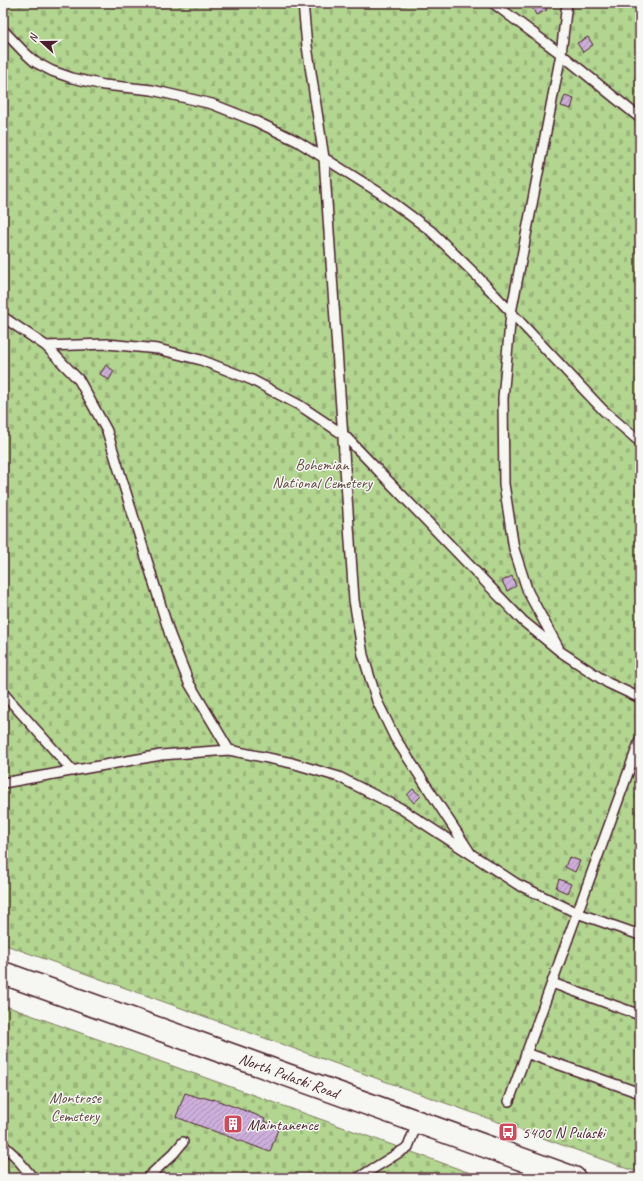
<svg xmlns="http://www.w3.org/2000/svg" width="643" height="1181" viewBox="0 0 643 1181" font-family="Caveat,sans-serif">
<defs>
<pattern id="cemetery-stones" width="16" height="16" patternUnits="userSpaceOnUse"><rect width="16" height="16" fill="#b2d590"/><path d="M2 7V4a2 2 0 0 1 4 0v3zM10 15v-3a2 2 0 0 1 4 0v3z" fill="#9bb67c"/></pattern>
<pattern id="building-hatch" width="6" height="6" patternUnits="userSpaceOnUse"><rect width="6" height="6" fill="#cdafdb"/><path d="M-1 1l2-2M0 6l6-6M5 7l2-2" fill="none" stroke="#a88eb2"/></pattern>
</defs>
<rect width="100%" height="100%" fill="#f6f6f2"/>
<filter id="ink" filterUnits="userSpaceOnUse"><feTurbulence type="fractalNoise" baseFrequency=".025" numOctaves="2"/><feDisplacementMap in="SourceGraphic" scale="8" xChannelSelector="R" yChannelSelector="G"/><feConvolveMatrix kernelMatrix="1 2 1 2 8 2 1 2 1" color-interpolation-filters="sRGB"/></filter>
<g filter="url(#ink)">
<path fill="url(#cemetery-stones)" stroke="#7e7a5e" d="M3,3H640V1173L3,944Z
M3,1005L484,1178H3Z"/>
<path fill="url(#building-hatch)" stroke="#4a1f2b" d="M535,3H543L547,10L536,15L531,5Z
M588,37L593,45L583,52L577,43Z
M565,96L574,99L571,109L561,106Z
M106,365L114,371L109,380L100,374Z
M512,576L516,586L507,591L502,581Z
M413,789L421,796L414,803L407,795Z
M569,857L580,861L575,872L565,867Z
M559,879L571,884L567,893L556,888Z
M185,1093L201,1098L202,1097L213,1100V1099L254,1114L265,1119L264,1121L279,1126L270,1152L176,1117Z"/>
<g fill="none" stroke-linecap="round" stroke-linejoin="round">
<g stroke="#4a1f2b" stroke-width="12">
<path id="service" d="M303,3L307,46L324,158L354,600L363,655L377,701L395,738L471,854
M493,3L561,54L640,118
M3,30L23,51L35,62L52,71L72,78L104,85L152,90L212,104L255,121L297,141L380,193L431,231L476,275L603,410L640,442
M3,317L46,346L79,380L107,431L170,635L189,683L229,750
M46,346L107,344L158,349L201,360L252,380L299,405L344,435L523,621L561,652L608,683L640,698
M558,647L528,592L514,549L504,484L503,398L511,313L561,54L567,3
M3,693L73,771
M3,783L161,755L229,750L292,763L339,777L400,808L517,884L577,913L640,935
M552,983L640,1015
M526,1053L640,1093
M509,1101L640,740
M3,1145L14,1155L33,1178
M147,1178L174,1153L183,1142
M358,1178L408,1147L418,1121"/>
</g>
<g stroke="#4a1f2b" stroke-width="25">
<path id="secondary" d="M3,973L574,1178"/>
</g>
<use href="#service" stroke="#f6f6f2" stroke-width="9"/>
<use href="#secondary" stroke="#f6f6f2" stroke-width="22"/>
</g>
</g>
<defs>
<g id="building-square" transform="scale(1)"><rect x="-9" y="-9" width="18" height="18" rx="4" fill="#d1495b" stroke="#f6f6f2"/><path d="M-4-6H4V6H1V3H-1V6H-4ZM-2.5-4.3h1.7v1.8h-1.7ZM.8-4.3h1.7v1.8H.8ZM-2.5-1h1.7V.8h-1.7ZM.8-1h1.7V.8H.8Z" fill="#fff"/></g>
<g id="bus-square" transform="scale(1)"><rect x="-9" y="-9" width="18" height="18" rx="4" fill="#d1495b" stroke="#f6f6f2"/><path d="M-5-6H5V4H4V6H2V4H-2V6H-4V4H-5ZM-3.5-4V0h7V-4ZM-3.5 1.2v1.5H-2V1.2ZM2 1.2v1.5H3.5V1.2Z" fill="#fff"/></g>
</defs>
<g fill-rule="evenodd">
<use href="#building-square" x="233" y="1124"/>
<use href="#bus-square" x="508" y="1132"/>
</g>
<g text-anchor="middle" stroke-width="3" stroke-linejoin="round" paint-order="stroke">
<g font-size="16" fill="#644c44" stroke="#f6f6f2">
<text x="322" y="470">Bohemian<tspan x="322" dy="18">National Cemetery</tspan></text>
<text x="75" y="1103">Montrose<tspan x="75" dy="18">Cemetery</tspan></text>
</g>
<g font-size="16" fill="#4a1f2b" stroke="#f6f6f2">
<text transform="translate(289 1075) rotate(20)" y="6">North Pulaski Road</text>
</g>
<g font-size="16" fill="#4a1f2b" stroke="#f6f6f2" text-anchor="start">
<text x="247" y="1130">Maintanence</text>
<text x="522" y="1138">5400 N Pulaski</text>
</g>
</g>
<rect width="643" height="1181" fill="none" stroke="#f6f6f2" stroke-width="16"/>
<rect x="8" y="8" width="627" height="1165" fill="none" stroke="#4a1f2b" stroke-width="1.5" filter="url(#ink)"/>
<g transform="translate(42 42) rotate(291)" stroke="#f6f6f2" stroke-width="3" paint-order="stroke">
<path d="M0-3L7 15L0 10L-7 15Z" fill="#4a1f2b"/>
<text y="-6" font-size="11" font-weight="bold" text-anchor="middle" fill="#4a1f2b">N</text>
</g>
</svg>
